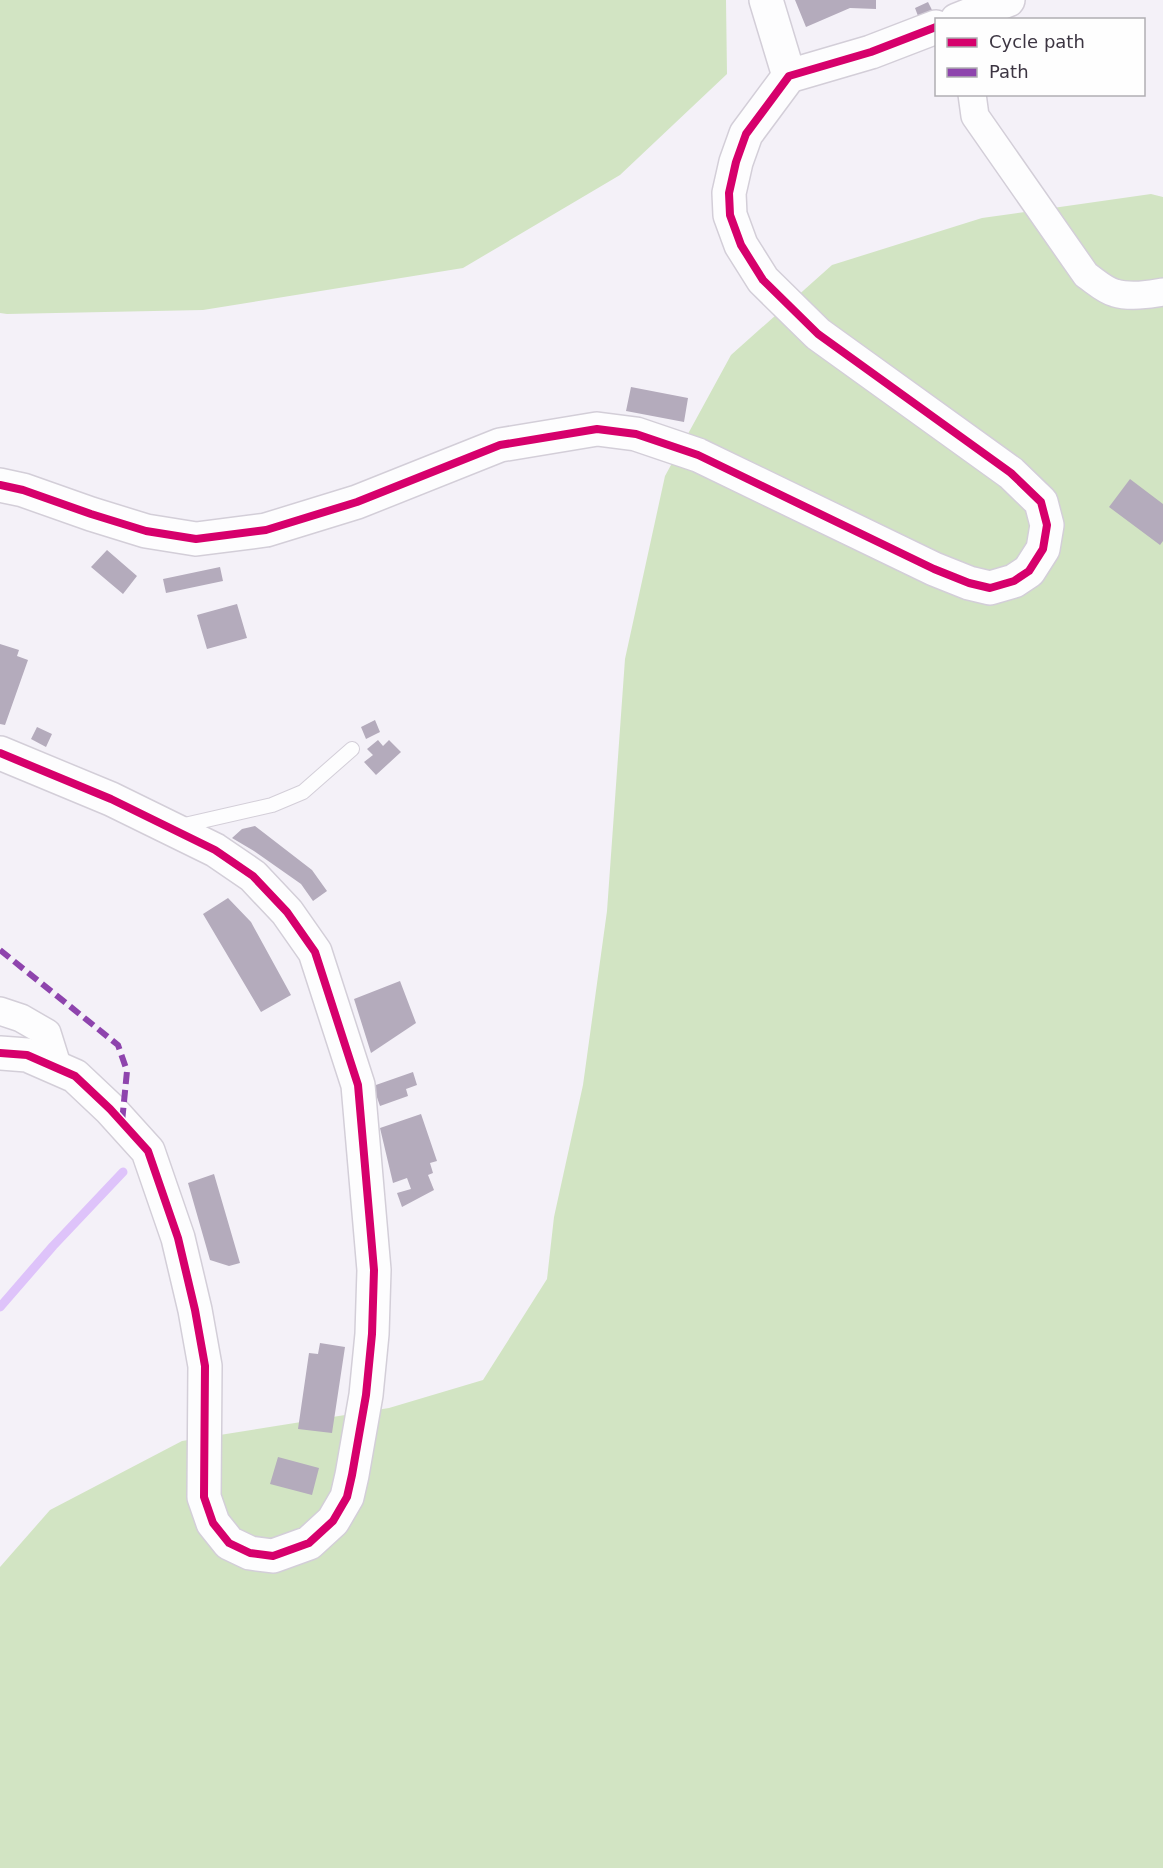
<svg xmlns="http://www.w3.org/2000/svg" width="1163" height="1868" viewBox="0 0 1163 1868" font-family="'DejaVu Sans',sans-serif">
<rect width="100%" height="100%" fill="#f4f1f8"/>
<path fill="#d2e4c3" d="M0,0H726L727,74L620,175L463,268L203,310L7,314L0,313Z
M1151,194L1163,197V1868H0V1567L50,1510L182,1441L389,1408L483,1380L547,1279L554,1217L583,1085L607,911L625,659L665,476L731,355L832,265L982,218Z"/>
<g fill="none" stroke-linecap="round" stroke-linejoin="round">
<path stroke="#dec3fa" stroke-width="9" d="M0,1307L53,1246L123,1172"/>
</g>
<path fill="#b4abbc" d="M795,0H876V9L850,8L806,27Z
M928,2L932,10L918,16L915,8Z
M631,387L688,398L684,422L626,411Z
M1130,479L1163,504V541L1160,545L1109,507Z
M107,550L137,576L123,594L91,567Z
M220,567L223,581L166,593L163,579Z
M237,604L247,638L207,649L197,615Z
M0,644L19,650L17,656L28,660L5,725L0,724Z
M375,720L380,732L366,739L361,727Z
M37,727L52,734L46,747L31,739Z
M378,740L383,746L389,740L401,752L376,775L364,762L373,755L367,749Z
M255,826L312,870L327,891L313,901L301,884L254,851L232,838L242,829Z
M228,898L251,922L291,995L261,1012L203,914Z
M400,981L416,1023L371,1053L354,999Z
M413,1072L417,1085L406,1089L408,1096L380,1106L373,1086Z
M421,1114L437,1161L430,1163L433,1173L428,1175L434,1190L402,1207L397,1193L411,1189L407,1178L393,1183L380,1128Z
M214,1174L240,1263L229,1266L210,1260L188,1183Z
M320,1343L345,1347L332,1433L298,1429L309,1353L318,1354Z
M278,1457L319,1468L312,1495L270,1484Z"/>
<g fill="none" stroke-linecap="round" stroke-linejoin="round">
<g stroke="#d3ced8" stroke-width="16">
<path id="lane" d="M180,826L272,805L303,792L352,749"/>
</g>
<g stroke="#d3ced8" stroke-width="30">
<path id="street" d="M972,94L975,116L1086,275C1095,281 1104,290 1115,293C1128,297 1150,295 1163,292
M0,1011L21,1018L47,1033L58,1068"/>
</g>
<g stroke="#d3ced8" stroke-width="36">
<path id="secondary" d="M766,0L789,76
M957,20L1008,0
M0,485L23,490L91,514L146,531L196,539L266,530L357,502L500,445L597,429L636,434L698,455L934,569L969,583L990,588L1014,581L1029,571L1043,549L1047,525L1041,502L1011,473L818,334L763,280L741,245L730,215L729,193L736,162L746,134L789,76L871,52L936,27
M0,753L111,799L215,850L253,876L287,912L315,952L358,1085L374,1270L372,1334L366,1395L352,1475L347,1497L333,1521L309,1543L273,1556L250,1553L229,1543L213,1523L204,1497L205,1366L195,1310L178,1238L148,1151L110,1109L75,1076L27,1055L0,1053"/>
</g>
<use href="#lane" stroke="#fdfdfe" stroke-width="14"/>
<use href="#street" stroke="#fdfdfe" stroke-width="27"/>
<use href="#secondary" stroke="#fdfdfe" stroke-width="33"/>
<path stroke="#8e44ad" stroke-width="6" stroke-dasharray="12 6" stroke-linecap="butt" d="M0,950L118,1045L127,1071L122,1122"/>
<g stroke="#fefefe" stroke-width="11">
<path id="cycleway" d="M0,485L23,490L91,514L146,531L196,539L266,530L357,502L500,445L597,429L636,434L698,455L934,569L969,583L990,588L1014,581L1029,571L1043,549L1047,525L1041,502L1011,473L818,334L763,280L741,245L730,215L729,193L736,162L746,134L789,76L871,52L936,27
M0,753L111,799L215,850L253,876L287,912L315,952L358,1085L374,1270L372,1334L366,1395L352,1475L347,1497L333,1521L309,1543L273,1556L250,1553L229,1543L213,1523L204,1497L205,1366L195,1310L178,1238L148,1151L110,1109L75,1076L27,1055L0,1053"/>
</g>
<use href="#cycleway" stroke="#d6006c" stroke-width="8"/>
</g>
<rect x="935" y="18" width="210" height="78" fill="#fefefe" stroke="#b0aeb3" stroke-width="1.5"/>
<rect x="947" y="38" width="30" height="9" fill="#d6006c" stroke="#b0aeb3" stroke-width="1.5"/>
<text x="989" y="48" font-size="18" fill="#3c3542">Cycle path</text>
<rect x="947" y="68" width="30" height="9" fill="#8e44ad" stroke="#b0aeb3" stroke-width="1.5"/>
<text x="989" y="78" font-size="18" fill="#3c3542">Path</text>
</svg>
